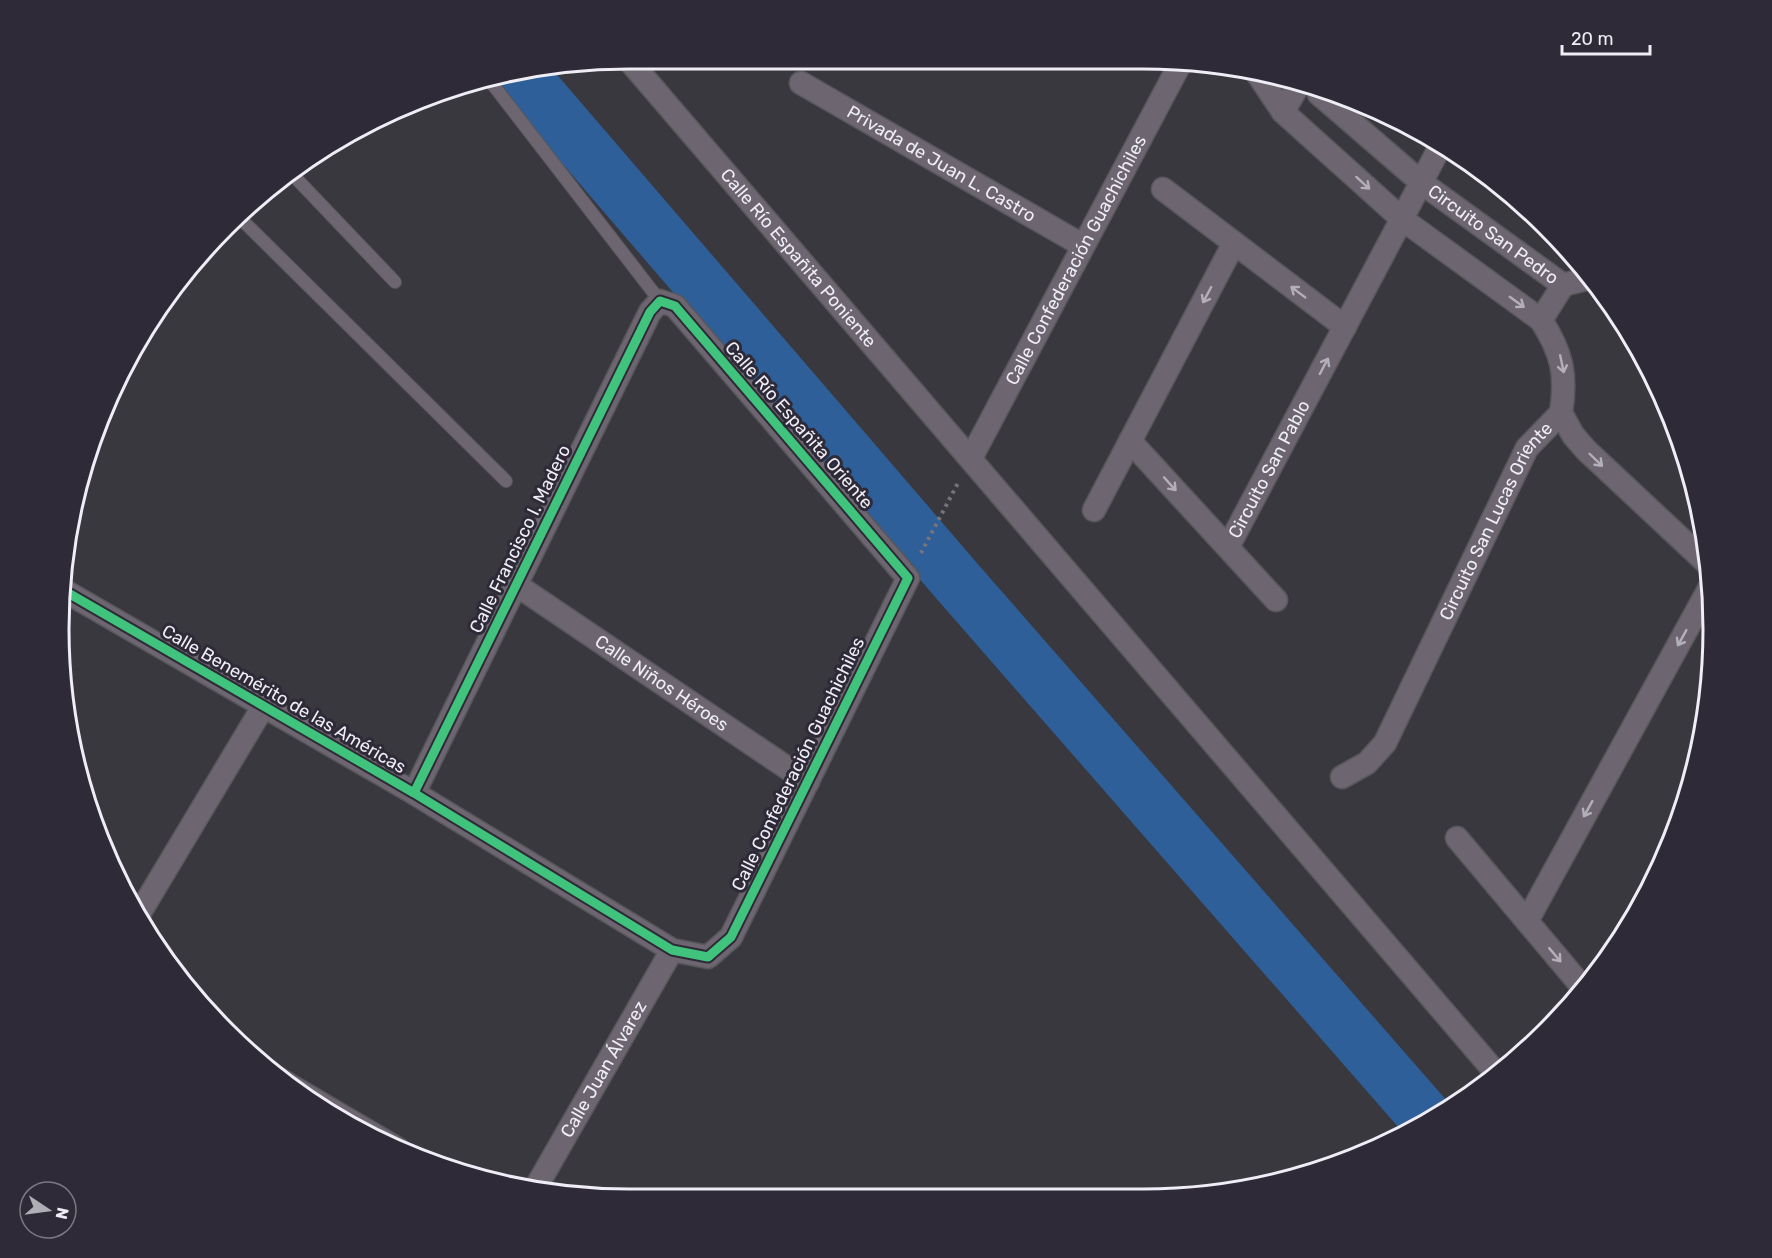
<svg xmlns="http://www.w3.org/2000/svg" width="1772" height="1258" viewBox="0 0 1772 1258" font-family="Rubik,sans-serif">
<rect width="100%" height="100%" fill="#39383e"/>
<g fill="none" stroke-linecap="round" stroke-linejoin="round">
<path stroke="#2e5f98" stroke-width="54" d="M520,73L956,580L1427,1119"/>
<g stroke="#57565b" stroke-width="14">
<path id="service" d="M487,77L660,301
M291,173L395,282
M240,218L506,481"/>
</g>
<g stroke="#57565b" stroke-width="25">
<g id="minor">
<path id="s1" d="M628,59L1496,1073"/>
<path d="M1255,70L1283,112L1402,219L1541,320C1562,353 1567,374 1561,413"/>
<path id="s2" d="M801,83L1082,245"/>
<path id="s3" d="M1319,94L1422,183L1563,285"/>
<path d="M1283,112L1298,86"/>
<path d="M1163,189L1345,327"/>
<path d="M1541,320L1563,285L1590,278"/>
<path d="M1561,413L1573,435L1586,450L1709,565"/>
<path d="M1130,441L1276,600"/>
<path id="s4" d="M971,458L1181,62"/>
<path d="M1094,510L1234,243"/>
<path id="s5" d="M1228,547L1441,145"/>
<path id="s6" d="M515,584L808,782"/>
<path d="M63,590L414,793L672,950L708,957L731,937L908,578L675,306L660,301L650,312L414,793"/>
<path id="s7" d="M1342,777L1367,763L1385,743L1527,448L1561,413"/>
<path d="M1457,838L1584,989"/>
<path d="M139,914L263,707"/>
<path d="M1527,921L1710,587"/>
<path d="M279,1079L398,1149"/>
<path id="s8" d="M535,1189L672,950"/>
</g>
</g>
<path stroke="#78747b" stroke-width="4" stroke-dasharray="3 4.5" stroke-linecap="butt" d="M921,553L958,483"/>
<use href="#service" stroke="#6d6670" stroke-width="12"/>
<use href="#minor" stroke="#6d6670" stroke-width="22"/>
<g stroke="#2e2a37" stroke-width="13">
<path id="cycleway" d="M63,590L414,793L672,950L708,957L731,937L908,578L675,306L660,301L650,312L414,793"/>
</g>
<use href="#cycleway" stroke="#40c37c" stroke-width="9"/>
</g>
<defs><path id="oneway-shaft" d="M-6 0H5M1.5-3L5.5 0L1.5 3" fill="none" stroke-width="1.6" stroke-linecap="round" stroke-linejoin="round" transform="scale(1.5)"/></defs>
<g stroke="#b4b0ba">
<use href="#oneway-shaft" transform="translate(1363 183) rotate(42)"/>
<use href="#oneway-shaft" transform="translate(1298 292) rotate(-143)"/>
<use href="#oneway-shaft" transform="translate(1207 295) rotate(118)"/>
<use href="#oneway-shaft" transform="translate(1517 302) rotate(36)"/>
<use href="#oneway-shaft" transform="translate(1562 364) rotate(78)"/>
<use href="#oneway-shaft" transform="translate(1324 366) rotate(-62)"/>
<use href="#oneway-shaft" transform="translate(1596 460) rotate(44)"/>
<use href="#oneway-shaft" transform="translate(1170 484) rotate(48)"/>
<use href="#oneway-shaft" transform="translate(1682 638) rotate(119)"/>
<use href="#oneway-shaft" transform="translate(1588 809) rotate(119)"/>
<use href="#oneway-shaft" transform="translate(1555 955) rotate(50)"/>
</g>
<g text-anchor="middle" stroke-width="6" stroke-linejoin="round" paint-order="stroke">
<g font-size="18" fill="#efedf6" stroke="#2e2a37">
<text dy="6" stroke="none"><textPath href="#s2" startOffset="162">Privada de Juan L. Castro</textPath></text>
<text dy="6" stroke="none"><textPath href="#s3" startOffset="224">Circuito San Pedro</textPath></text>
<text dy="6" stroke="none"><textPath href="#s1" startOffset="262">Calle Río Españita Poniente</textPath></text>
<text dy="6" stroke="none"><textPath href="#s4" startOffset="224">Calle Confederación Guachichiles</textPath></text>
<text transform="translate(799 425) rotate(49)" y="6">Calle Río Españita Oriente</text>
<text dy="6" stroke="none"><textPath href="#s5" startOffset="88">Circuito San Pablo</textPath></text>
<text dy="6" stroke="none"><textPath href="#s7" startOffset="304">Circuito San Lucas Oriente</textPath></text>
<text transform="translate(520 539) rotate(-64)" y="6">Calle Francisco I. Madero</text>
<text dy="6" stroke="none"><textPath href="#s6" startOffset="177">Calle Niños Héroes</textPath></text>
<text transform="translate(284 699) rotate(30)" y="6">Calle Benemérito de las Américas</text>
<text transform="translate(798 764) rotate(-64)" y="6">Calle Confederación Guachichiles</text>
<text dy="6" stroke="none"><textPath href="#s8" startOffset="138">Calle Juan Álvarez</textPath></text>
</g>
</g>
<path d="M0 0H1772V1258H0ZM629 69H1143A560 560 0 0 1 1703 629V629A560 560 0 0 1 1143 1189H629A560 560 0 0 1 69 629V629A560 560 0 0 1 629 69Z" fill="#2e2a37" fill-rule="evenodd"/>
<path fill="none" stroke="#efedf6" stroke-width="3" d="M629 69H1143A560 560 0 0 1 1703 629V629A560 560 0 0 1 1143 1189H629A560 560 0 0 1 69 629V629A560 560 0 0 1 629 69Z"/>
<g transform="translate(48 1210) rotate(103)"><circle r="28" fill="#2e2a37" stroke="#7b7883" stroke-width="1.5"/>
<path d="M0-4.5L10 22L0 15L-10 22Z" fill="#afaeb6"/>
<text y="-9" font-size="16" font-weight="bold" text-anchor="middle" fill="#efedf6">N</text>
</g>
<path d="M1562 45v9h88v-9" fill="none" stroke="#efedf6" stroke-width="3"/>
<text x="1571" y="45" font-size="18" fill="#efedf6" stroke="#2e2a37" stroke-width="4.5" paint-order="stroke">20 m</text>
</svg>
